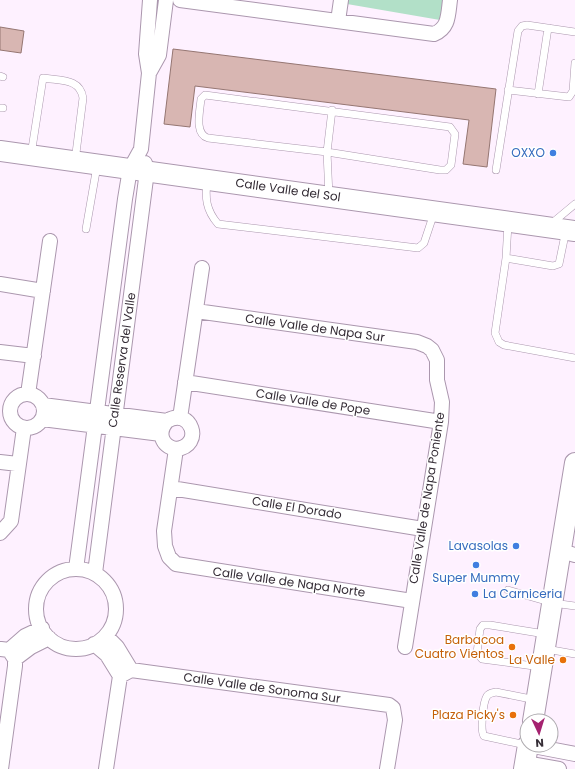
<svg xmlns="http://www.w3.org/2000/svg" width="575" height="769" viewBox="0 0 575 769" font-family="Poppins,sans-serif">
<rect width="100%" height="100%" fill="#fef1ff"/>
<path fill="#b2e0c8" d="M347,0H443L440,20L347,4Z"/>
<path fill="#d8b6b2" stroke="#957672" d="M0,27L24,31L21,53L0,50Z
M173,49L496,89L487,167L463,164L469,120L195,86L190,127L164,124Z"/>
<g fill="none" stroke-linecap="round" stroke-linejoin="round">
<g stroke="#ab97ae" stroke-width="8">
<path id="lane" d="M0,76L3,77
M508,90L569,97L573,91L575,63
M538,94L548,28
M205,95L450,127L455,134L451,165L446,170H440L327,152L208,138C194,134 200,111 201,99Z
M0,108H3
M31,155L43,78C60,81 80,78 83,98L75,161
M496,170L518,31L522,26L527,25L575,32
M207,181C205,198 206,210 218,224L418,248L424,243L434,213
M329,196L327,152L332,110
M508,224L506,258L495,333L499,342L504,345L575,358
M551,224L575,204
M86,229L97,166
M506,258L553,266L559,264L566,230
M508,590L553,603L575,606
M546,649L575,654
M541,667L482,659L477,653L480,629L483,625H490L545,634
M526,745L484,736C480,730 483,702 487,696C489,693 492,693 496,692L536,700"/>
</g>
<g stroke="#ab97ae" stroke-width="16">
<path id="street" d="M180,0L434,34C449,28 448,15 450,0
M338,21L341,0
M149,73L159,55L166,0
M0,284L43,291
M196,311L417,342L427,346L432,350L437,360V380L442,402L441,422L405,647
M0,352L34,356
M185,382L441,422
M28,394L50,241
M10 411a17 17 0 1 1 34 0a17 17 0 1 1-34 0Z
M43,405L167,421C191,406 205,446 176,449C161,446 157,432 167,421
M180,418L202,268
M42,419L161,434
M176,449L164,531L165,546L169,557L176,564L412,601
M0,462L18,464
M171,488L423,529
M0,533L11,521L24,428
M561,551L575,555
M76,569L125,199L130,169L141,149L149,73L146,54L150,0
M36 609a40 40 0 1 1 80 0a40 40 0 1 1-80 0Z
M95,573L147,171L145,163
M106,636L117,647L131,670
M94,644L107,655L120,676
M1,649L9,650L25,636L42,628
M15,659L31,647L49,638
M528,745L575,754
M525,763L559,769
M1,769L15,666V659L9,650
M106,769L120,676L131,670L389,705L393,708L395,720L387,769"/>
</g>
<g stroke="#ab97ae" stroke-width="22">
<path id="secondary" d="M0,151L575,231
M533,721L575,463
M524,769L528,745"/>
</g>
<use href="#lane" stroke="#fff" stroke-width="7"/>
<use href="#street" stroke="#fff" stroke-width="14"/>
<use href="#secondary" stroke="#fff" stroke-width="20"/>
</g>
<g fill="#3f7fe0" stroke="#fff" stroke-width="1.5">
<circle cx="553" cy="153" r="4"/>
<circle cx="516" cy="546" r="4"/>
<circle cx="476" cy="565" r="4"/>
<circle cx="475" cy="594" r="4"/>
</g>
<g fill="#e8710a" stroke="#fff" stroke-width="1.5">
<circle cx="512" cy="647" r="4"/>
<circle cx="563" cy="660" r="4"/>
<circle cx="513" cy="715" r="4"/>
</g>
<g text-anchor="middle" stroke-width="3" stroke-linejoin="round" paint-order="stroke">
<g font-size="12" fill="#366cbe" stroke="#fff" text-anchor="end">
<text x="545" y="157">OXXO</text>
<text x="508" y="550">Lavasolas</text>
<text x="476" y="582" text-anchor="middle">Super Mummy</text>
<text x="483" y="598" text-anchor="start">La Carniceria</text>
</g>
<g font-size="12" fill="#352d36" stroke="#fff">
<text transform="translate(288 190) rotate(8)" y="4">Calle Valle del Sol</text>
<text transform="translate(315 328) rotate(8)" y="4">Calle Valle de Napa Sur</text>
<text transform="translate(122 360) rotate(-82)" y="4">Calle Reserva del Valle</text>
<text transform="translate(313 402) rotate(9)" y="4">Calle Valle de Pope</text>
<text transform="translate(427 498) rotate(-81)" y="4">Calle Valle de Napa Poniente</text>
<text transform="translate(297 508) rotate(9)" y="4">Calle El Dorado</text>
<text transform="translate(289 582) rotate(8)" y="4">Calle Valle de Napa Norte</text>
<text transform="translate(262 688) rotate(8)" y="4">Calle Valle de Sonoma Sur</text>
</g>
<g font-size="12" fill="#c56008" stroke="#fff" text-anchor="end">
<text x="504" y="644">Barbacoa<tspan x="504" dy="14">Cuatro Vientos</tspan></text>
<text x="555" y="664">La Valle</text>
<text x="505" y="719">Plaza Picky's</text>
</g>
</g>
<g transform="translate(539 733) rotate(176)"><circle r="19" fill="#ffffff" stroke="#aeabaf"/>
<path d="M0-3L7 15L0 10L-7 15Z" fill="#a52270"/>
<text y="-6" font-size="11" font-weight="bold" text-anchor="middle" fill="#352d36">N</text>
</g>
</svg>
